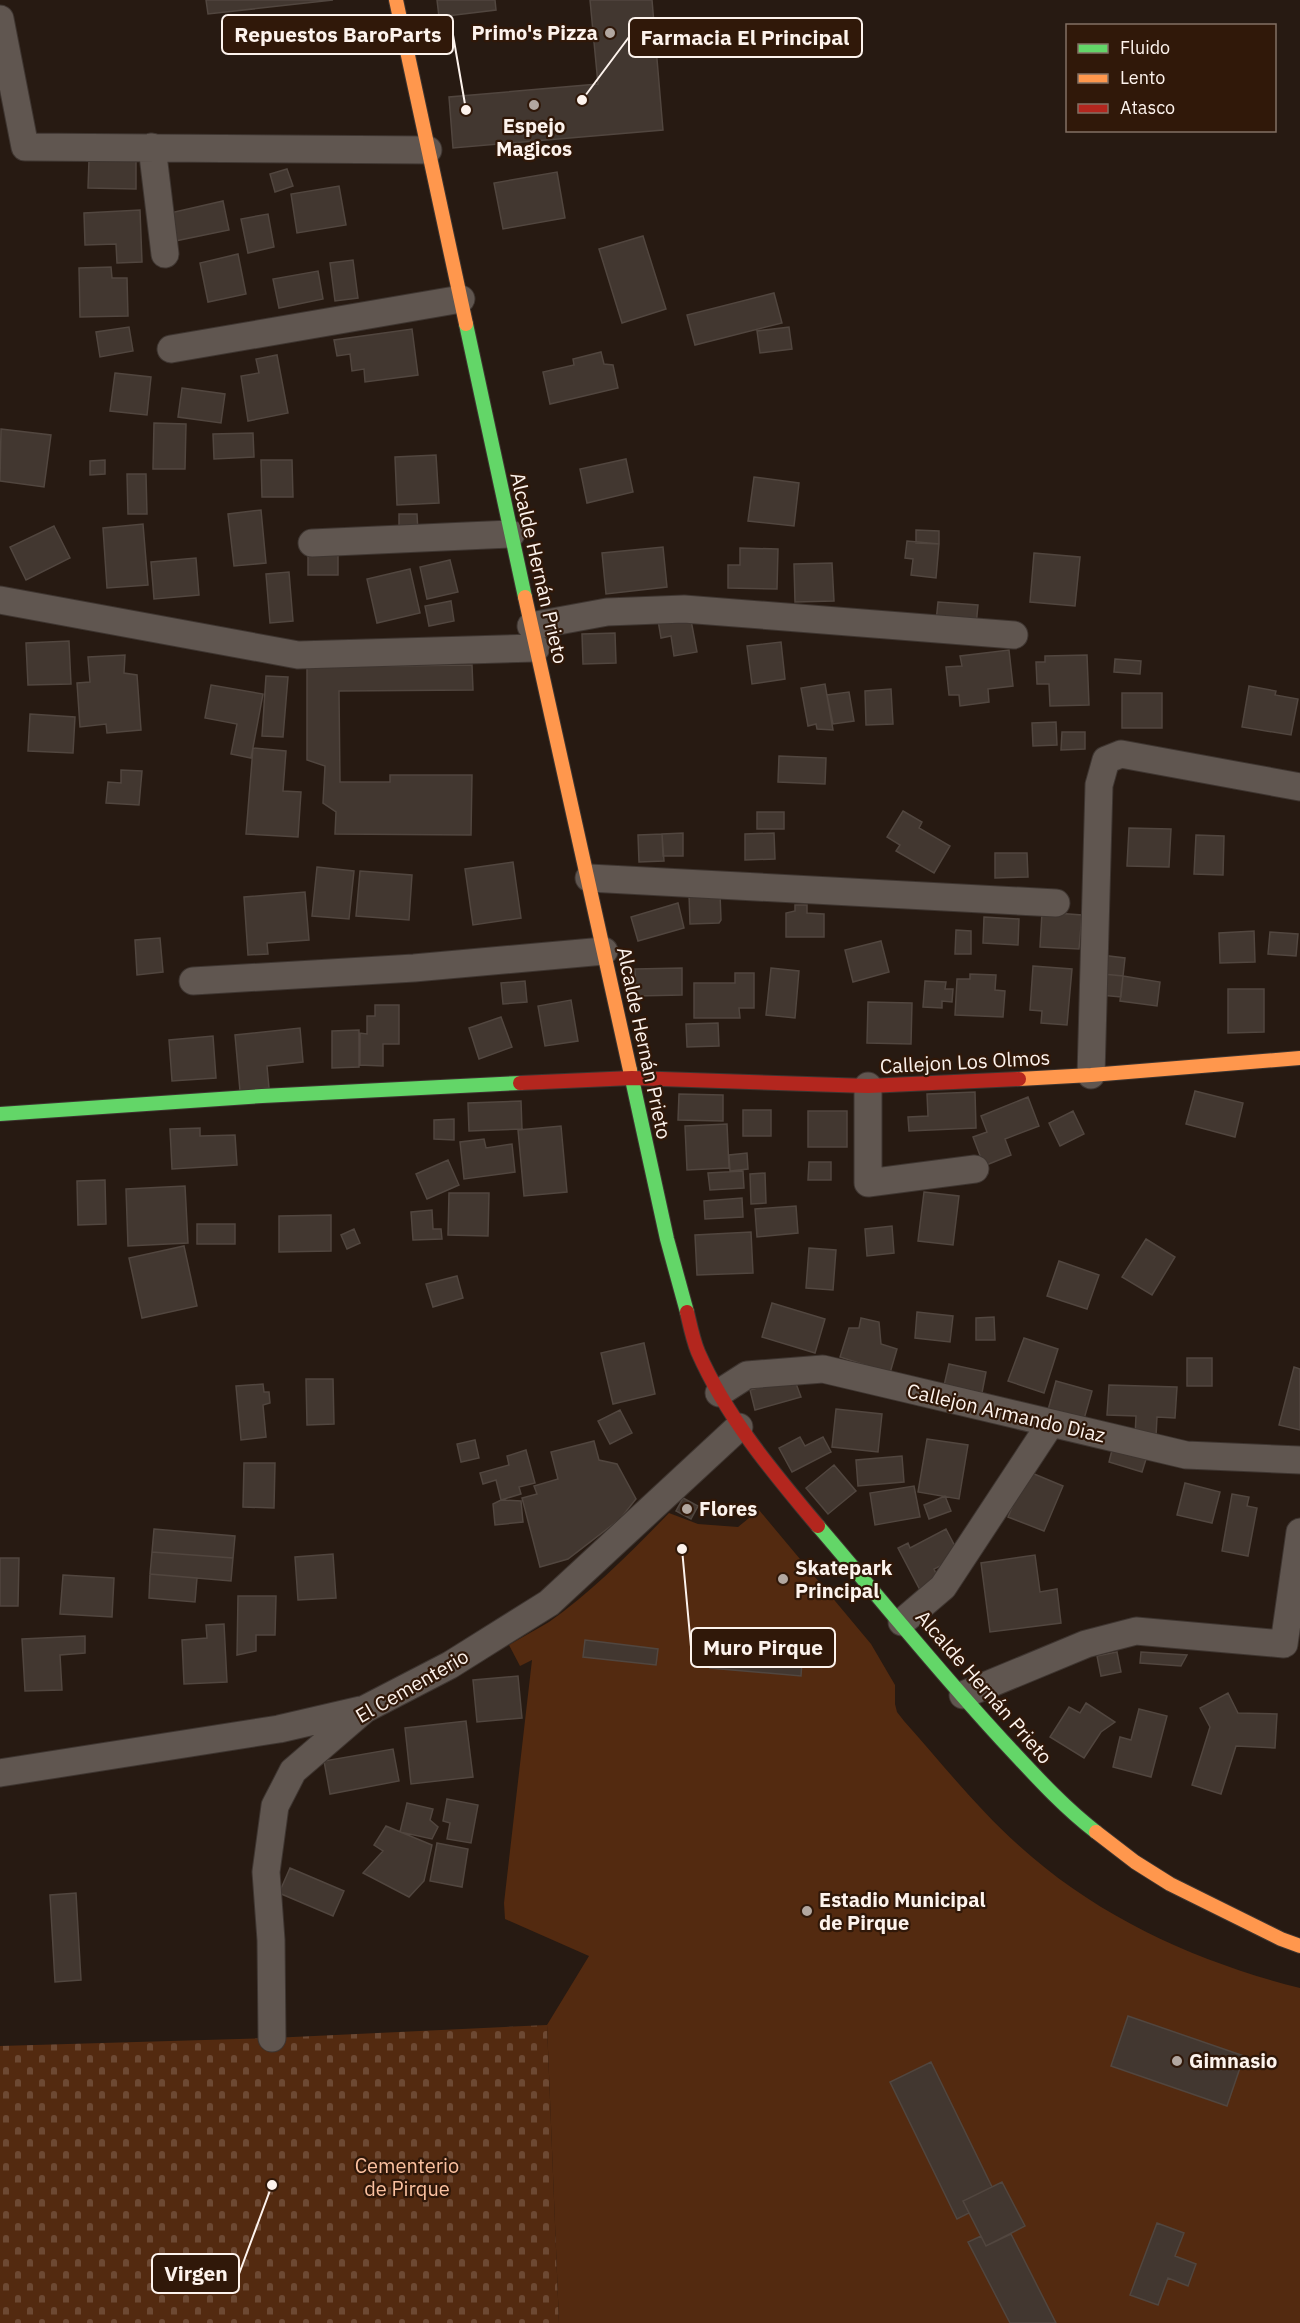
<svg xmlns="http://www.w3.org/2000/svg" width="1300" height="2323" viewBox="0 0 1300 2323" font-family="'IBM Plex Sans',sans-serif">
<defs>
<pattern id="cemetery-stones" width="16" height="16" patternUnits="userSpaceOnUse" patternTransform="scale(1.5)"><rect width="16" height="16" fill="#532a10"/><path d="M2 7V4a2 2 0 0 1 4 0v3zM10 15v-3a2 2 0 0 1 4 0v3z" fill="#6d4933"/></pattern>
</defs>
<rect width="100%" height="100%" fill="#271a12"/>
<path fill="url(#cemetery-stones)" d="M547,2025L559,2323H0V2046L272,2038Z"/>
<path fill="#532a10" d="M759,1510L871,1644L895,1685V1704L897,1712L904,1721C945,1767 985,1818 1032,1857C1108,1922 1204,1964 1300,1988V2323H559L547,2025L589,1956L505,1919L504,1903L532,1660L520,1666L509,1645C522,1637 536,1630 549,1622C593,1591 632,1551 669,1513L698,1524L738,1527Z"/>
<path fill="#423730" stroke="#51463f" stroke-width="1.5" d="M206,0H333L208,14Z
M437,0H495L496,10L439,17Z
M590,0H652L663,130L453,148L449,97L598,84Z
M89,160L136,161V189L88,188Z
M287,169L293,186L275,192L270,174Z
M557,172L565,218L503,229L494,183Z
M339,186L346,225L297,233L291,194Z
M223,201L229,230L175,241L170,213Z
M140,210L142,262L117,263L116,244L85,245L84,213Z
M268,214L274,247L248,253L241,219Z
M643,236L666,309L622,323L599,249Z
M238,254L246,294L208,302L200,263Z
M353,260L358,298L335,301L330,263Z
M111,267L112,278H127L128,316L80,317L79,268Z
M318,271L323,299L279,308L273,279Z
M774,293L782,323L695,345L687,315Z
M129,327L133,351L100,357L96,332Z
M789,327L792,349L760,353L757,331Z
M412,329L418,375L365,382L364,369L352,371L350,354L337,356L334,340Z
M601,352L604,364L613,365L618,388L550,404L543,372L574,365L573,359Z
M277,355L288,413L248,421L241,376L259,373L256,359Z
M115,373L151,377L147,415L110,411Z
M182,388L225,394L221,423L178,417Z
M154,423L186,424L185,469H153Z
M1,429L51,435L44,487L0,481Z
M253,433L254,457L214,459L213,434Z
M436,455L439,503L397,505L395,457Z
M626,459L633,492L587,503L580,469Z
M105,460V474L90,475V461Z
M261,460H292L293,497H262Z
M127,474H146L147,514H128Z
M754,477L799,483L794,526L748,521Z
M261,510L266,563L234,566L228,514Z
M399,514H417L418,532H399Z
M143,524L148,585L107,588L103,528Z
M54,526L70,558L26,580L10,547Z
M916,530L939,531V544L916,543Z
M907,541L939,544L936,578L911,575L913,559L905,558Z
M663,547L667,587L606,594L602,553Z
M740,548L778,549L777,589L728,588V565H740Z
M1034,553L1080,557L1075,606L1030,602Z
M308,554L338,555V575H308Z
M196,558L199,595L154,599L151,562Z
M450,560L458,592L427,599L420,567Z
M832,563L834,601L795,602L794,564Z
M410,569L420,613L377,623L367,579Z
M289,572L293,621L270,623L266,574Z
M451,601L454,621L429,626L425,606Z
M938,602L978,605L976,626L936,622Z
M690,615L697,652L674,656L671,636L661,638L658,620Z
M615,633L616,663L583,664L582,634Z
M69,641L71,684L28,685L26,643Z
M781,642L785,679L752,684L747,646Z
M1009,650L1013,686L988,689L989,702L960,706L959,695H949L946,667L962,666L960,656Z
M125,655L124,673L137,675L141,730L107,733L106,724L80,727L77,683L90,682L88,657Z
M1087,655L1089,705L1050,706L1049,684H1037L1036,662H1045V656Z
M1115,659L1141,661L1140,674L1114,672Z
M472,665L473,690L339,691L340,782H390V775H472L471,835L335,834L336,812L323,803L325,766L307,760V667Z
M266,676L288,677L283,737L262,736Z
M825,684L833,730L817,729L816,724L808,726L801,688Z
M211,685L263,694L251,758L231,754L237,724L205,718Z
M1249,686L1276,691L1275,695L1298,699L1291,735L1242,727Z
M891,689L893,724L866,725L865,691Z
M849,692L854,721L833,724L827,695Z
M1122,693H1162V728H1122Z
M30,714L75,717L73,753L28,751Z
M1056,722L1057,745L1033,746L1032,723Z
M1062,732H1085V749L1061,750Z
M253,748L286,751L283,791L301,792L298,837L246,834Z
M779,756L826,758L825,784L778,782Z
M121,770L142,771L139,805L106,803L108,782L121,783Z
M903,811L922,822L919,828L950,846L934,873L896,851L900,845L887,837Z
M757,812H784V829H757Z
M1129,828L1171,829L1169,867L1127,866Z
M683,833V856H663L662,834Z
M774,833L775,859L745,860V834Z
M662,834L664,861L639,862L638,835Z
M1196,835L1224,836L1223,875L1194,874Z
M995,853H1027L1028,877L995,878Z
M513,862L521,918L473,925L465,869Z
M317,867L354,871L349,919L312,916Z
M360,871L412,875L409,920L356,916Z
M305,892L309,940L267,943L268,954L248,955L244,897Z
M720,893L721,920L719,923L690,924L689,894Z
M678,903L684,928L638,941L631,917Z
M795,905H807V913L824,914V937H786V913L795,911Z
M1042,912L1082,915L1079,949L1040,947Z
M984,917L1019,919L1018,945L983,943Z
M956,930L971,931V954H955Z
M1254,931L1255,962L1220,963L1219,933Z
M1270,932L1298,934L1296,956L1268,954Z
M160,938L163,972L137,975L135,940Z
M881,941L889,972L853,982L845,950Z
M1101,955L1125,958L1123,976L1103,974Z
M1033,966L1072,969L1067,1025L1041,1023L1042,1011L1030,1010Z
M682,968V995L636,996L635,969Z
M771,968L799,971L795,1018L766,1015Z
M735,973H754V1008H739L740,1018H694V983H735Z
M970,974L996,975L995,990L1005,991L1003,1017L955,1015L957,979H970Z
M1103,974L1123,976L1121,997L1100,995Z
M1123,976L1160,982L1157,1006L1120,1001Z
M525,981L527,1002L503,1004L501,983Z
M925,981L946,982L945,989H953L952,1002L942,1001V1008L923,1007Z
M1228,989H1264V1032L1228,1033Z
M571,1000L578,1041L545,1046L538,1006Z
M868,1002L912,1003L911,1044L867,1043Z
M375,1005H399V1044H383V1066L360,1065V1033L367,1034V1016H375Z
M501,1017L512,1047L479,1059L469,1028Z
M718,1023L719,1046L687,1047L686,1024Z
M300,1028L303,1062L267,1066L269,1088L240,1091L235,1035Z
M359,1030V1067L332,1068V1031Z
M213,1036L216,1078L172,1081L169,1040Z
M1195,1091L1243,1103L1235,1137L1186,1124Z
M975,1092L976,1128L909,1131L908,1117L928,1116L927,1094Z
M679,1094L723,1095V1121L678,1120Z
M1028,1097L1039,1126L1005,1139L1011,1155L984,1166L973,1137L987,1132L981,1116Z
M521,1101L522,1129L469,1131L468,1103Z
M743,1110H771V1136H743Z
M808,1111H847V1147H808Z
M1073,1111L1084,1134L1060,1146L1049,1123Z
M454,1119V1140L434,1139V1120Z
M727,1124L729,1168L687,1170L685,1126Z
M561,1126L567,1192L524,1196L518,1130Z
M200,1128V1136L235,1135L237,1165L172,1169L170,1129Z
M484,1139L486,1148L512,1144L515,1172L464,1179L460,1142Z
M747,1153L748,1169L730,1171L729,1155Z
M448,1160L459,1185L427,1199L416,1174Z
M809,1162H831V1180H808Z
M743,1171L744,1188L710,1190L708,1173Z
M765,1173L766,1203L751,1204L750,1174Z
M105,1180L106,1224L78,1225L77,1181Z
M185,1186L188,1243L128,1246L126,1189Z
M924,1192L959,1196L953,1245L918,1241Z
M449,1193H489L488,1236L448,1235Z
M742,1198L743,1217L705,1219L704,1201Z
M796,1206L798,1233L757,1237L755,1209Z
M432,1210L433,1229H441L442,1239L413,1240L411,1212Z
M331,1215V1251L279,1252V1216Z
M197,1224H235V1244H197Z
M892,1226L894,1253L867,1256L865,1229Z
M354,1229L360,1243L347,1249L341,1235Z
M751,1232L753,1273L697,1275L695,1235Z
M1146,1239L1175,1257L1152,1295L1122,1277Z
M184,1246L197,1306L142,1318L129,1258Z
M809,1248L836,1250L833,1290L806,1288Z
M1059,1261L1099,1275L1087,1309L1047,1296Z
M457,1276L463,1298L433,1307L426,1284Z
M772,1303L825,1319L815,1353L762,1337Z
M917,1312L953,1316L950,1342L915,1338Z
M994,1317L995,1340H976V1318Z
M861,1318L879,1322L881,1344L897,1349L890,1373L840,1357L849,1328H859Z
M1024,1338L1058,1349L1044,1393L1008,1381Z
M644,1343L655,1394L613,1404L601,1353Z
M1187,1358H1212V1386H1187Z
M949,1364L986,1372L981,1398L943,1390Z
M1294,1367L1300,1369V1430L1279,1425Z
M794,1378L801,1397L755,1410L750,1390Z
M306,1379H333L334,1424L307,1425Z
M1056,1381L1092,1391L1084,1419L1048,1410Z
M263,1384L264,1392H269L270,1403L263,1405L266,1437L241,1440L236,1386Z
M1109,1385L1177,1387L1175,1418L1157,1417L1156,1437L1135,1436L1136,1416L1107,1415Z
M836,1409L882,1414L878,1452L832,1447Z
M620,1410L632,1433L610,1444L598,1421Z
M800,1437L805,1446L823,1437L831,1452L792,1472L779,1448Z
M927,1439L968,1445L959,1499L918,1492Z
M475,1440L479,1458L461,1462L457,1444Z
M594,1441L599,1460L617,1464L636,1499L620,1519L568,1559L540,1567L522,1498L537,1494L534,1486L558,1479L551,1452Z
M1113,1446L1147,1456L1142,1472L1109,1462Z
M526,1450L535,1483L519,1487L521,1494L501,1500L496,1480L483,1484L480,1473L509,1465L507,1456Z
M902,1456L904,1482L858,1486L856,1460Z
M244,1463H275L274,1508L243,1507Z
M834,1465L856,1491L828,1514L806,1488Z
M1027,1471L1063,1486L1044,1531L1008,1517Z
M1185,1483L1220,1492L1212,1523L1177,1515Z
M914,1486L920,1517L875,1525L870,1493Z
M1232,1494L1249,1497L1247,1506L1257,1508L1248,1556L1222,1551Z
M945,1496L951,1511L929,1519L924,1505Z
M683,1498L698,1506L691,1519L676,1511Z
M501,1500L521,1501L523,1522L495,1525L493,1504Z
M154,1529L235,1536L233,1558L152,1552Z
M946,1529L960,1556L934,1569L939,1580L920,1590L898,1548L908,1543L910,1548Z
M152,1552L233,1558L231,1581L150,1574Z
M333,1554L336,1598L298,1600L295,1557Z
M1035,1555L1040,1592L1057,1589L1061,1623L990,1632L981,1563Z
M0,1558H19L18,1606H0Z
M150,1574L197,1578L195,1602L149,1598Z
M63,1575L114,1578L112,1617L60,1614Z
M238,1596H276L275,1635H256V1651L237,1655Z
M224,1624L227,1682L184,1684L182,1640L207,1638L206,1625Z
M85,1636V1653L60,1655L62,1690L25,1691L22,1639Z
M585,1640L658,1649L656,1665L583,1657Z
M1117,1652L1121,1672L1101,1676L1097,1656Z
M1141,1652L1187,1655L1181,1666L1140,1663Z
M711,1653L802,1661L801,1676L710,1668Z
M518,1676L522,1718L477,1722L473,1680Z
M1228,1693L1238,1713L1277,1714L1275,1748L1236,1746L1221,1794L1192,1785L1210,1727L1200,1708Z
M1086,1703L1115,1722L1101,1732L1084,1758L1050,1737L1069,1707L1080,1713Z
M1139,1709L1167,1716L1151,1777L1113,1767L1120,1737L1131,1740Z
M466,1721L473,1777L411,1784L405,1728Z
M393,1749L399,1781L330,1794L324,1761Z
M447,1799L478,1805L471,1843L447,1839L450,1823L443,1821Z
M407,1803L433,1809L430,1820L438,1827L432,1839L400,1832Z
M386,1826L432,1845L424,1881L409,1897L363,1873L383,1851L374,1845Z
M437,1843L468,1849L462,1887L430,1881Z
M290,1868L344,1891L333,1916L279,1893Z
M76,1893L81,1980L55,1982L50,1895Z
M1128,2016L1244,2056L1227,2106L1111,2066Z
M931,2062L992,2187L963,2201L969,2213L957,2219L890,2082Z
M1002,2182L1025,2226L986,2246L963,2201Z
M1157,2223L1184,2233L1175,2256L1196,2264L1188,2286L1168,2278L1158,2305L1130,2295Z
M1011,2234L1056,2323H1010L968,2242L981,2236L986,2246Z"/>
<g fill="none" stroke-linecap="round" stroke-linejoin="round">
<g stroke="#3e3530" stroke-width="29">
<path id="street" d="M0,19L25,147L428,150
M152,147L165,254
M171,349L461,299
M312,543L511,534
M0,600L298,655L536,648
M531,626L607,612L684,609L1014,635
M589,878L1056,903
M193,981L414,968L604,951
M1091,1075L1099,785L1106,760L1121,754L1300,787
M868,1086V1183L975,1169
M719,1393L747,1375L823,1369L1186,1455L1300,1460
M902,1622L943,1587L1051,1423
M963,1695L1086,1644L1136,1631L1284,1644L1300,1532
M0,1773L279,1729L361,1710
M272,2038L271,1940L266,1872L275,1806L293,1771L365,1709L450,1665L549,1603L739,1427"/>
</g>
<g stroke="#3e3530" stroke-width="16">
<path id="fast" d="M466,324L525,597
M630,1070L667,1239L687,1312
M0,1114L262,1096L520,1083
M818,1526C879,1597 938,1671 1002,1740C1032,1772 1061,1805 1096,1832"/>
</g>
<g stroke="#3e3530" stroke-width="16">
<path id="slow" d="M396,0L466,324
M525,597L630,1070
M1019,1079L1091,1075L1300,1058
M1096,1832L1135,1862L1170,1884L1281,1939L1300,1946"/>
</g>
<g stroke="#3e3530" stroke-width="16">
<path id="jam" d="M520,1083L632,1078L868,1086L1019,1079
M687,1312C690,1325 693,1340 698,1352C727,1418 772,1471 818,1526"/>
</g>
<use href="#street" stroke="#605650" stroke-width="27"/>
<use href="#fast" stroke="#63d668" stroke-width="14"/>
<use href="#slow" stroke="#ff974d" stroke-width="14"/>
<use href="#jam" stroke="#b3261e" stroke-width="14"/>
</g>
<g fill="#b2a7a0" stroke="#301809" stroke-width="2">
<circle cx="610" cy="33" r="6"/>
<circle cx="534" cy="105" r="6"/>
<circle cx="687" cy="1509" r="6"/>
<circle cx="783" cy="1579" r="6"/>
<circle cx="807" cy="1911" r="6"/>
<circle cx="1177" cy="2061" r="6"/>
</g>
<g text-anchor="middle" stroke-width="4.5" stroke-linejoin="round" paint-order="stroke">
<g font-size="20" font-weight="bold" fill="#fdf3ed" stroke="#301809" text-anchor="start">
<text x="598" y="40" text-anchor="end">Primo's Pizza</text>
<text x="534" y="133" text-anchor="middle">Espejo<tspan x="534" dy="23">Magicos</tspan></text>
<text x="699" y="1516">Flores</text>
<text x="795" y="1575">Skatepark<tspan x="795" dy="23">Principal</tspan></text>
<text x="819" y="1907">Estadio Municipal<tspan x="819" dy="23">de Pirque</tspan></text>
<text x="1189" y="2068">Gimnasio</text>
</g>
<g font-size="20" fill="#fdf3ed" stroke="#301809">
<text transform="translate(539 568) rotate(77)" y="7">Alcalde Hernán Prieto</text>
<text transform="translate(644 1043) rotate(78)" y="7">Alcalde Hernán Prieto</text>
<text transform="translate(965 1062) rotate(-3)" y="7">Callejon Los Olmos</text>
<text transform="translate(1006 1413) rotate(13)" y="7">Callejon Armando Diaz</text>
<text transform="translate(412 1686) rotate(-30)" y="7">El Cementerio</text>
<text transform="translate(984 1687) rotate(49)" y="7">Alcalde Hernán Prieto</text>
</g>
<g font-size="20" fill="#fbc1a0" stroke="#301809">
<text x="407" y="2173">Cementerio<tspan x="407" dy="23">de Pirque</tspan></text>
</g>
</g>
<path fill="none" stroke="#fdf3ed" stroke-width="2" d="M466 110L453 35M582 100L629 37M682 1549L691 1647M272 2185L239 2274"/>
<g fill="#fdf3ed" stroke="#301809" stroke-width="2">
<circle cx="466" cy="110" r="6"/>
<circle cx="582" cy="100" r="6"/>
<circle cx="682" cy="1549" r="6"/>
<circle cx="272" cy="2185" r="6"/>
</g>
<g fill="#301809" stroke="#fdf3ed" stroke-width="2">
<rect x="222" y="15" width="231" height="39" rx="6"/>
<rect x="629" y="18" width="233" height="39" rx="6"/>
<rect x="691" y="1628" width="144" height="39" rx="6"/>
<rect x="152" y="2254" width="87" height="39" rx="6"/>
</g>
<g font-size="21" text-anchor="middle" font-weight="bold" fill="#fdf3ed">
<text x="338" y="42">Repuestos BaroParts</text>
<text x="745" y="45">Farmacia El Principal</text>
<text x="763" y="1655">Muro Pirque</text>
<text x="196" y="2281">Virgen</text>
</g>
<rect x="1066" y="24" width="210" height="108" fill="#301809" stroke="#827064" stroke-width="1.5"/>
<rect x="1078" y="44" width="30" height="9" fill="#63d668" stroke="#827064" stroke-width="1.5"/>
<text x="1120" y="54" font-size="18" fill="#fdf3ed">Fluido</text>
<rect x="1078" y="74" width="30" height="9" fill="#ff974d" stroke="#827064" stroke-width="1.5"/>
<text x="1120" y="84" font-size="18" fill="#fdf3ed">Lento</text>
<rect x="1078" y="104" width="30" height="9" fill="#b3261e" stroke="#827064" stroke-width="1.5"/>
<text x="1120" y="114" font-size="18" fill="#fdf3ed">Atasco</text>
</svg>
